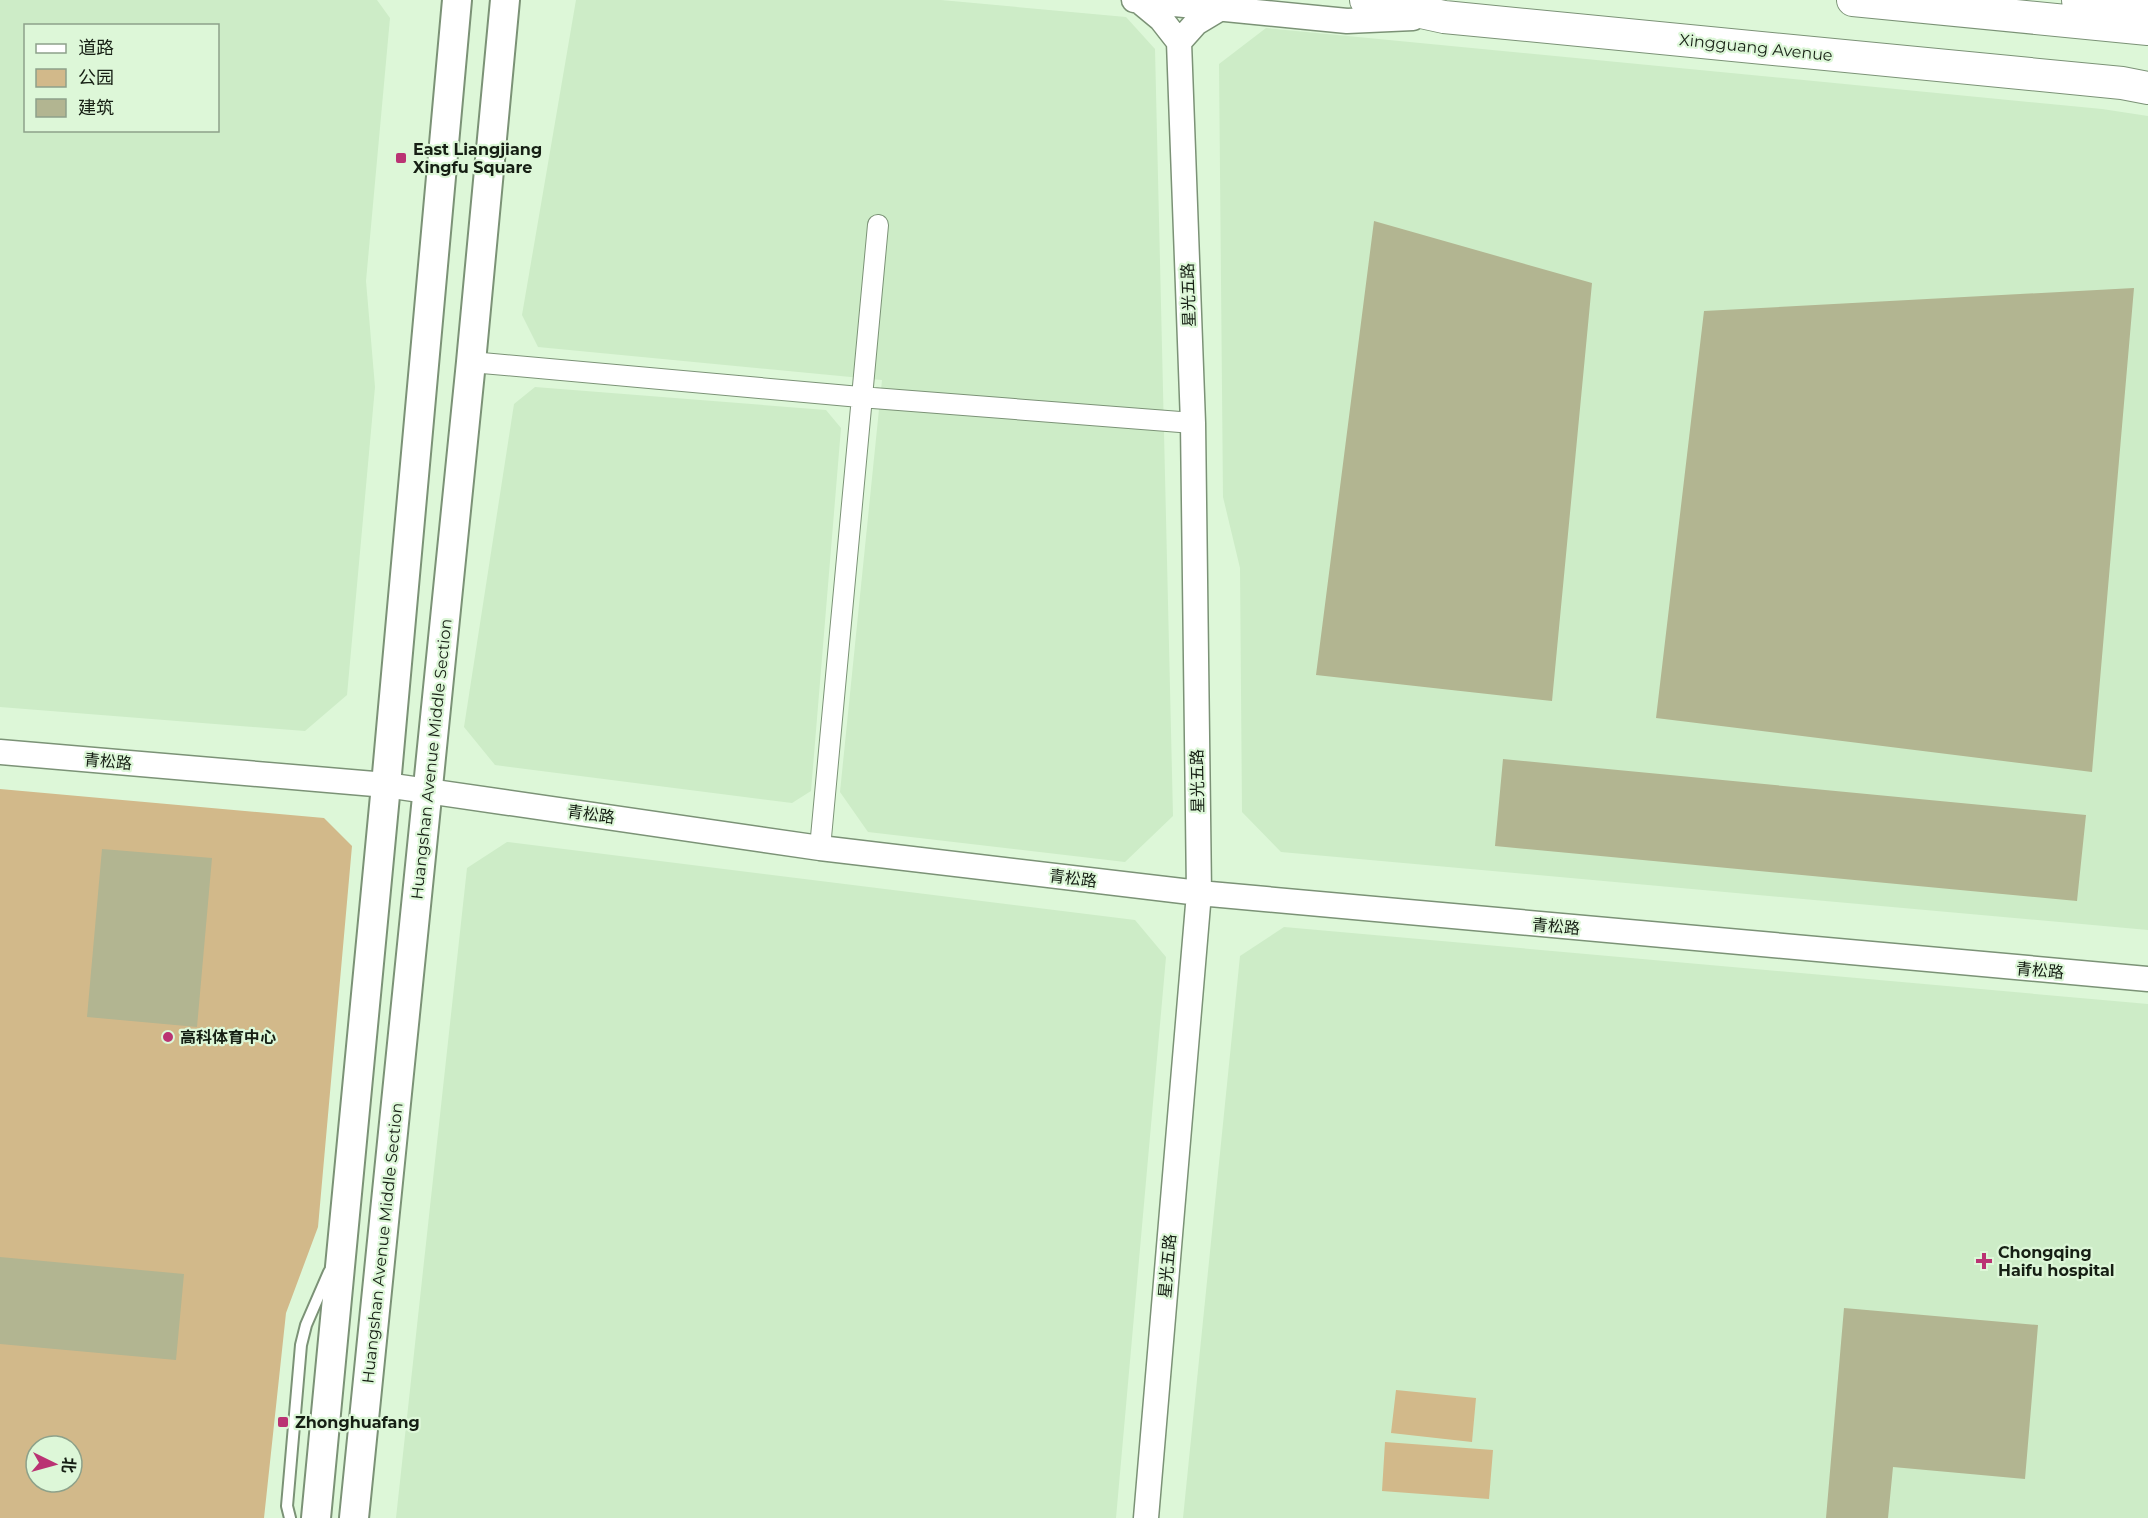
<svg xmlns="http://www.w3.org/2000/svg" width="2148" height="1518" viewBox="0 0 2148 1518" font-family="Montserrat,'Noto Sans SC',sans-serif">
<rect width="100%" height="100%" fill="#ddf7d8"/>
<path fill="#cdecc7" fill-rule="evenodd" d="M0,0H377L390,18L366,281L375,387L347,695L305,731L0,707ZM26,26H218V130H26Z
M576,0H941L1126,17L1155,49L1173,816L1125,862L868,832L840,792L882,380L538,347L522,315Z
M1266,28L2102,109L2148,116V930L1281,852L1242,812L1240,568L1223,497L1219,64Z
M535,387L826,410L841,428L811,791L792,803L495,765L464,727L514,404Z
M507,842L1135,920L1166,957L1116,1518H396L467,868Z
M1284,927L2148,1004V1518H1183L1240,956Z"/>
<path fill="#d2b98a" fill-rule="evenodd" d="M0,789L324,818L352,846L318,1227L286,1313L264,1518H0ZM36,1446H72V1482H36Z
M1396,1390L1476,1398L1472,1442L1391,1433Z
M1385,1442L1493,1450L1489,1499L1382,1491Z"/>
<path fill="#b2b591" d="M1374,221L1592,283L1552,701L1316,675Z
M2134,288L2092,772L1656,718L1704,311Z
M1503,759L2086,815L2077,901L1495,846Z
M102,849L212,858L197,1027L87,1017Z
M0,1257L184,1274L176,1360L0,1344Z
M1844,1308L2038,1325L2025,1479L1893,1467L1888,1518H1826Z"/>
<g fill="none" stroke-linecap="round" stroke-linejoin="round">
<g stroke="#7b9276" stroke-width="14">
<path id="service" d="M290,1518L287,1506L301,1345L306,1325L329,1272"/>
</g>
<g stroke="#7b9276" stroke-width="22">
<path id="minor" d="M471,362L860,397L1193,423
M820,848L878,225"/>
</g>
<g stroke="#7b9276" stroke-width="27">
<path id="tertiary" d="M1134,0L1347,21L1413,18
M1138,0L1161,19L1179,42L1196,23L1221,8
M0,752L386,785L820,848L1199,893L2148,979
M1146,1518L1199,893L1193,423L1179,42"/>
</g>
<g stroke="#7b9276" stroke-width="32">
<path id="secondary" d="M316,1518L386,785L457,0
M354,1518L471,362L505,0"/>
</g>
<g stroke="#7b9276" stroke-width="34">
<path id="primary" d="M1366,0L1444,17L2122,83L2148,88
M1853,0L2148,29
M2078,0L2148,6"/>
</g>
<use href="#service" stroke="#fff" stroke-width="10"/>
<use href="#minor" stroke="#fff" stroke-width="20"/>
<use href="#tertiary" stroke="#fff" stroke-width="24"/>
<use href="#secondary" stroke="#fff" stroke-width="28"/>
<use href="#primary" stroke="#fff" stroke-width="32"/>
</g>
<g fill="#ba3373" stroke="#ddf7d8" stroke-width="2">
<rect x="395" y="152" width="12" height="12" rx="3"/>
<circle cx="168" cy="1037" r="6"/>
<path d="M1981 1252h6v6h6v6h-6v6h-6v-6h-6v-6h6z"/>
<rect x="277" y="1416" width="12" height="12" rx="3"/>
</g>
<g text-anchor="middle" stroke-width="4.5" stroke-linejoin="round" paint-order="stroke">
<g font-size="16" fill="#161f14" stroke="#ddf7d8">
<text transform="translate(1756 47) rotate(6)" y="6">Xingguang Avenue</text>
<text transform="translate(1188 295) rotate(-92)" y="6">星光五路</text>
<text transform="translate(431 759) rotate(-84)" y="6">Huangshan Avenue Middle Section</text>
<text transform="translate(108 761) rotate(5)" y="6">青松路</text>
<text transform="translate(1197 781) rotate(-91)" y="6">星光五路</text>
<text transform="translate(591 814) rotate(8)" y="6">青松路</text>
<text transform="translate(1073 878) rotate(7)" y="6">青松路</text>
<text transform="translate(1556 926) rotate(5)" y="6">青松路</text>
<text transform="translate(2040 970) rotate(5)" y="6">青松路</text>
<text transform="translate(382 1243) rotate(-84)" y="6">Huangshan Avenue Middle Section</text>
<text transform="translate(1167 1266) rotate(-85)" y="6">星光五路</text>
</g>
<g font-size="16" font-weight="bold" fill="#161f14" stroke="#ddf7d8" text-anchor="start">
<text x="413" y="155">East Liangjiang<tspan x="413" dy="18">Xingfu Square</tspan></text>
<text x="180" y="1043">高科体育中心</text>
<text x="1998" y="1258">Chongqing<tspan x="1998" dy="18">Haifu hospital</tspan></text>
<text x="295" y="1428">Zhonghuafang</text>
</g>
</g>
<rect x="24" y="24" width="195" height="108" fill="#ddf7d8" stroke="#8da18a" stroke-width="1.5"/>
<rect x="36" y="44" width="30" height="9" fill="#ffffff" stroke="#8da18a" stroke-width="1.5"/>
<text x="78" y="54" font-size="18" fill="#161f14">道路</text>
<rect x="36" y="69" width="30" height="18" fill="#d2b98a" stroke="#8da18a" stroke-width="1.5"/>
<text x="78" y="84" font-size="18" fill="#161f14">公园</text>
<rect x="36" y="99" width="30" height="18" fill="#b2b591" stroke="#8da18a" stroke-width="1.5"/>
<text x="78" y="114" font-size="18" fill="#161f14">建筑</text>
<g transform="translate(54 1464) rotate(95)"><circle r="28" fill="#ddf7d8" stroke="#8da18a" stroke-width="1.5"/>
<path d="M0-4.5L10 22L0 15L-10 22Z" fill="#ba3373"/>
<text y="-9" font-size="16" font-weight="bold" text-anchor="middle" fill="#161f14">北</text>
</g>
</svg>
